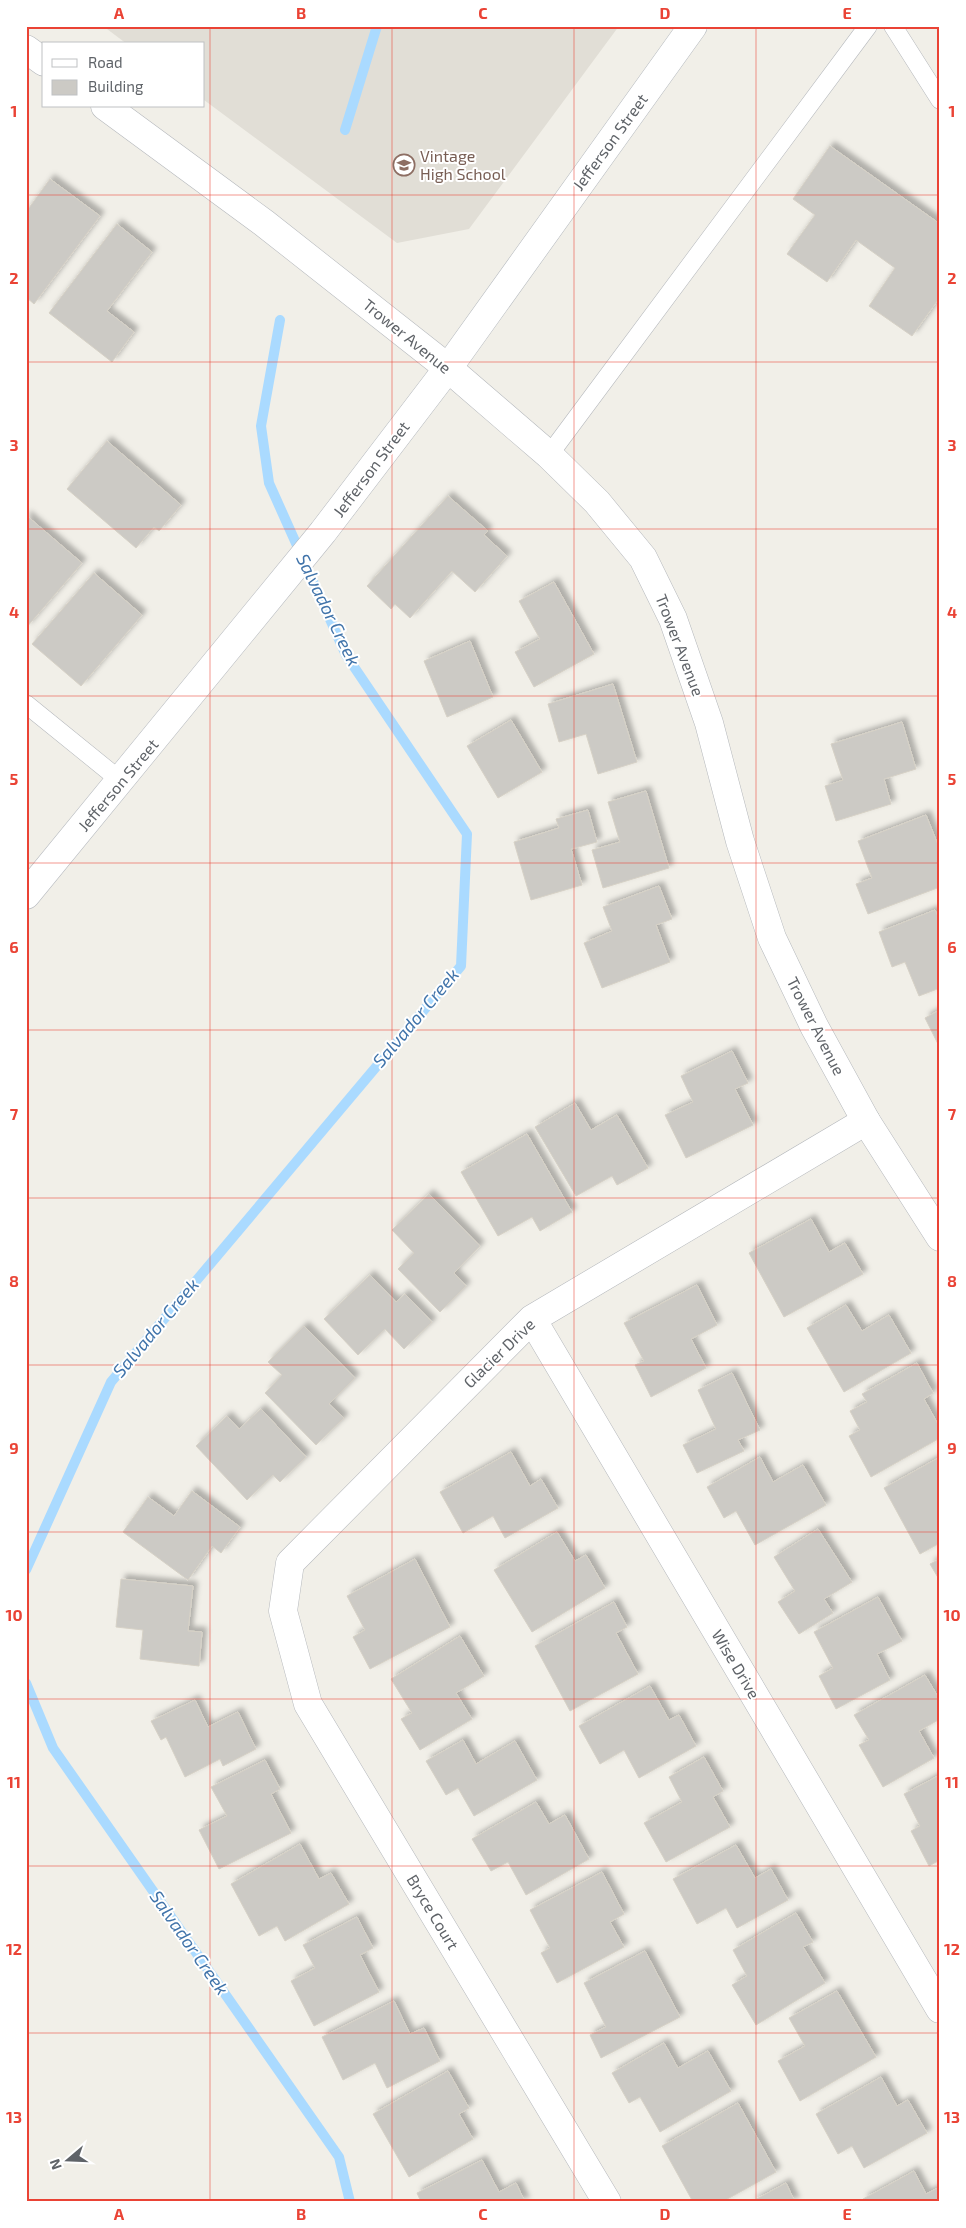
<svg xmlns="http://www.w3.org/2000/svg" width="966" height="2228" viewBox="0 0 966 2228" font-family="'Exo 2',sans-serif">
<defs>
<filter id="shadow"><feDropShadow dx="4.5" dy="-4.5" stdDeviation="2.5" flood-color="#0004"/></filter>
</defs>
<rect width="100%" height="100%" fill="#f1efe8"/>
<path fill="#e1ded6" d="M103,26H619L469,229L397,243L204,100V44H127Z"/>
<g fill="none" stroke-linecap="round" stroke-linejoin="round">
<path stroke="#aadaff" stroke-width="10" d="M345,130L377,26
M26,1570L111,1382L461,966L467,834L346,655L269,483L261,426L280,320
M26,1683L53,1748L339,2157L350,2202"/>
</g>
<path fill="#cccac5" stroke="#d6d1c6" filter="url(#shadow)" d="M830,146L940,224V297L912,336L869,306L895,268L856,240L827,282L787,254L815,215L793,199Z
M50,179L100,216L34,304L26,297V212Z
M117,224L152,252L107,311L134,332L112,362L49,313Z
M107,441L181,505L159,531L154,527L136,548L67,489Z
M448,496L488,531L484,535L507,556L475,592L452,571L410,618L395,604L391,609L367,586Z
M26,515L82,563L26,628Z
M94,573L142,615L81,686L32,644Z
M554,582L594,654L534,687L515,652L540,639L519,601Z
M470,641L493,697L447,717L424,661Z
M613,684L637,762L598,774L586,734L559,742L548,704Z
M511,720L542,772L498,798L467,746Z
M902,722L916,769L884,779L891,804L836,821L825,786L843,780L831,744Z
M646,791L669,868L603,888L592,850L620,842L608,802Z
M588,810L597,842L571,849L582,885L531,900L514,842L559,828L556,819Z
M926,815L940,850V887L868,914L856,884L872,878L858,841Z
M659,886L672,919L656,925L670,962L602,988L584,943L612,931L603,907Z
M935,910L940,921V988L919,996L905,962L892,967L879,932Z
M940,1010V1048L925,1018Z
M732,1051L748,1083L735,1089L753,1125L686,1158L665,1115L693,1102L681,1076Z
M575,1103L591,1130L617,1115L648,1168L617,1185L612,1176L576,1196L535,1127Z
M527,1134L572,1212L540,1231L532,1217L498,1236L461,1172Z
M429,1194L480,1246L454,1273L466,1286L440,1312L398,1269L414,1253L392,1230Z
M811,1219L829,1252L845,1243L863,1274L784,1317L749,1253Z
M370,1275L396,1302L405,1294L432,1322L404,1349L385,1329L358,1355L324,1319Z
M697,1285L717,1325L691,1339L706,1368L651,1397L635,1365L644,1361L624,1323Z
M846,1305L862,1331L889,1315L911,1353L844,1392L807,1328Z
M304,1326L355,1378L329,1404L344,1418L316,1445L265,1393L282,1375L268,1362Z
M917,1363L933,1393L924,1399L940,1428V1438L871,1477L849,1436L860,1430L850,1411L867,1402L862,1394Z
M732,1373L760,1430L738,1440L744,1451L697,1473L683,1445L716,1429L698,1390Z
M261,1409L306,1457L280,1482L273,1475L247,1500L196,1446L227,1416L239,1429Z
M511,1452L530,1486L541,1479L558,1508L505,1538L493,1516L463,1533L440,1492Z
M760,1457L773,1482L803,1465L826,1505L755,1545L736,1511L724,1518L707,1487Z
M940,1457V1543L920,1554L884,1488Z
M192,1491L240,1527L221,1553L212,1546L188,1580L123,1532L148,1497L174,1516Z
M818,1529L852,1582L824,1599L833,1613L799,1634L778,1602L795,1591L774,1557Z
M557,1532L575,1561L586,1555L605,1588L532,1632L494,1570Z
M415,1559L450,1627L370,1669L353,1637L365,1630L347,1596Z
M940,1559V1581L930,1564Z
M121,1579L193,1586L188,1631L202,1632L199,1666L140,1659L143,1630L116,1627Z
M878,1597L902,1641L877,1654L890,1680L836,1709L819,1676L833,1668L814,1632Z
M614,1602L627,1627L616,1633L638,1674L570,1711L535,1646Z
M460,1636L484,1676L456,1693L472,1719L420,1750L401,1719L412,1713L391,1679Z
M925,1675L940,1700V1719L919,1731L934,1758L883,1787L859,1745L869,1740L854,1715Z
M650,1686L669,1720L679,1715L696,1746L639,1778L624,1750L600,1764L579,1726Z
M195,1700L208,1727L238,1712L256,1749L223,1766L220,1759L185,1777L166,1737L161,1740L151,1721Z
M463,1740L476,1764L515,1741L537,1780L474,1816L458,1788L446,1795L426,1761Z
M704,1757L723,1791L713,1797L730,1827L666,1862L644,1823L682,1802L669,1777Z
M265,1760L280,1789L271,1794L291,1833L219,1869L199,1830L227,1816L211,1787Z
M940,1775V1860L929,1866L911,1831L920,1826L904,1794Z
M536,1802L549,1824L565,1815L589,1859L526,1895L508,1862L491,1871L472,1839Z
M300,1844L319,1879L331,1873L349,1904L285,1941L277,1926L259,1936L231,1884Z
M736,1845L755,1878L771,1869L788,1900L737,1928L726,1908L697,1924L673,1879Z
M602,1872L624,1914L610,1922L624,1947L557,1983L541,1953L550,1948L530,1910Z
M796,1913L813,1942L803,1947L825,1983L756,2025L732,1985L747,1976L733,1950Z
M357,1917L373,1948L360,1955L379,1992L314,2026L291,1981L315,1968L303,1945Z
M645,1951L680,2017L601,2058L590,2035L606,2027L584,1983Z
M837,1991L876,2057L800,2101L778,2061L805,2046L789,2018Z
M394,2001L410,2034L424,2028L440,2061L387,2088L375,2063L343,2080L322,2037Z
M664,2043L678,2068L708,2051L731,2091L660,2132L640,2097L629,2103L612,2073Z
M448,2071L469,2108L459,2114L473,2139L409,2177L373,2114Z
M881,2077L897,2106L908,2100L927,2133L864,2168L852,2146L838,2154L816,2114Z
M738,2103L776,2172L722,2202H693L662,2146Z
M482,2160L499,2192L516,2183L525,2202H421L417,2193Z
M914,2171L926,2194L940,2187V2202H865L863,2199Z
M786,2183L795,2202H751Z"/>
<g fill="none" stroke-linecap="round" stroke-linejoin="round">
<g stroke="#b5b8bc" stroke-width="19">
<path id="service" d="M893,26L940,100
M549,455L868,26
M26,704L121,781"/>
</g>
<g stroke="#b5b8bc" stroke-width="29">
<path id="minor" d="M532,1319L940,2009
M607,2202L308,1704L283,1611L290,1563L532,1319L866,1121"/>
</g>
<g stroke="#b5b8bc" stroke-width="29">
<path id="tertiary" d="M26,49L44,62
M105,106L264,223L448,368L549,455L597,502L643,558L673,619L709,723L740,841L772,938L814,1026L866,1121L940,1237"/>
</g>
<g stroke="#b6babf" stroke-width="29">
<path id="secondary" d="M26,895L323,532L448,368L693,26"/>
</g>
<use href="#service" stroke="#fff" stroke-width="18"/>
<use href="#minor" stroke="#fff" stroke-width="28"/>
<use href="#tertiary" stroke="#fff" stroke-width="28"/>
<use href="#secondary" stroke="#fff" stroke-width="28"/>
</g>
<path fill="none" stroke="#ea4335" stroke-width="1" stroke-opacity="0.55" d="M210,26V2202M392,26V2202M574,26V2202M756,26V2202M26,195H940M26,362H940M26,529H940M26,696H940M26,863H940M26,1030H940M26,1198H940M26,1365H940M26,1532H940M26,1699H940M26,1866H940M26,2033H940"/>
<defs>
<g id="school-ring" transform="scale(1.125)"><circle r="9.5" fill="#fff" stroke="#8d6e63" stroke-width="1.5"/><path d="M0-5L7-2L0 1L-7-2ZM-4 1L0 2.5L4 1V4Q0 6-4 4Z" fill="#8d6e63"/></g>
</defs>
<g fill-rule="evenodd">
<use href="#school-ring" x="404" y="165"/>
</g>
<g text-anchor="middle" stroke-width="4" stroke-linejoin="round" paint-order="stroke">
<g font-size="16" fill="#5f6368" stroke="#fff">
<text transform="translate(610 142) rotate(-54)" y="6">Jefferson Street</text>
<text transform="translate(407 336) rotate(39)" y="6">Trower Avenue</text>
<text transform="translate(371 469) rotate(-53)" y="6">Jefferson Street</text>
<text transform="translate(680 645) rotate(69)" y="6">Trower Avenue</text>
<text transform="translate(118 785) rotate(-50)" y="6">Jefferson Street</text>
<text transform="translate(816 1026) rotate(63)" y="6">Trower Avenue</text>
<text transform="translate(499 1353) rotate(-44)" y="6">Glacier Drive</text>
<text transform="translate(736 1664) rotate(59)" y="6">Wise Drive</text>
<text transform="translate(433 1912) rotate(59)" y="6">Bryce Court</text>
</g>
<g font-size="16" fill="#785e54" stroke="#fff" text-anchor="start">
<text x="420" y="162">Vintage<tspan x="420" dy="18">High School</tspan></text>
</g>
<g font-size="18" font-style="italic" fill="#4174aa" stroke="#fff">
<text transform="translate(328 610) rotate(64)" y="6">Salvador Creek</text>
<text transform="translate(416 1018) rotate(-50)" y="6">Salvador Creek</text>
<text transform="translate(156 1328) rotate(-50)" y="6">Salvador Creek</text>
<text transform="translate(189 1943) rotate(55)" y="6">Salvador Creek</text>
</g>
</g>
<rect width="966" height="2228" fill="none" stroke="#ffffff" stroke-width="55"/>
<rect x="42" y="42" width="162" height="65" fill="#ffffff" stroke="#bfc1c3"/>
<rect x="52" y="59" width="25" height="8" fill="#ffffff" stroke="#bfc1c3"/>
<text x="88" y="68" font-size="15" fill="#5f6368">Road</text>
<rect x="52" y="80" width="25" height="15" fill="#cccac5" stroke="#bfc1c3"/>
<text x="88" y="92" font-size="15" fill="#5f6368">Building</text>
<g transform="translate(68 2160) rotate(251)" stroke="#ffffff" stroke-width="4" paint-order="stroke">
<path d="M0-4L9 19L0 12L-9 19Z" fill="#5f6368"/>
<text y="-8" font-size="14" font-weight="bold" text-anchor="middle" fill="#5f6368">N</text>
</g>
<rect x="28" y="28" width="910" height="2172" fill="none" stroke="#ea4335" stroke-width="2"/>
<g font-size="16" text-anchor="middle" font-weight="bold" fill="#ea4335">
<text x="119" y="19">A</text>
<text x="301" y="19">B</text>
<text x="483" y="19">C</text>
<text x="665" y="19">D</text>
<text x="847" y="19">E</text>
<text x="14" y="117">1</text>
<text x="952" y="117">1</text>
<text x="14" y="284">2</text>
<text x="952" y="284">2</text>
<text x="14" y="451">3</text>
<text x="952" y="451">3</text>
<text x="14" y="618">4</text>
<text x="952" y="618">4</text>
<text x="14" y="785">5</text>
<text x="952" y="785">5</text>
<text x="14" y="953">6</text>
<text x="952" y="953">6</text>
<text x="14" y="1120">7</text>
<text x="952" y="1120">7</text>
<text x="14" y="1287">8</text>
<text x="952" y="1287">8</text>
<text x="14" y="1454">9</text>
<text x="952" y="1454">9</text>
<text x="14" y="1621">10</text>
<text x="952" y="1621">10</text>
<text x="14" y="1788">11</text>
<text x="952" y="1788">11</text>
<text x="14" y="1955">12</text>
<text x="952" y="1955">12</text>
<text x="14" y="2123">13</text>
<text x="952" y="2123">13</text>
<text x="119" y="2220">A</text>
<text x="301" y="2220">B</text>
<text x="483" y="2220">C</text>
<text x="665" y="2220">D</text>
<text x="847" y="2220">E</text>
</g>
</svg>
